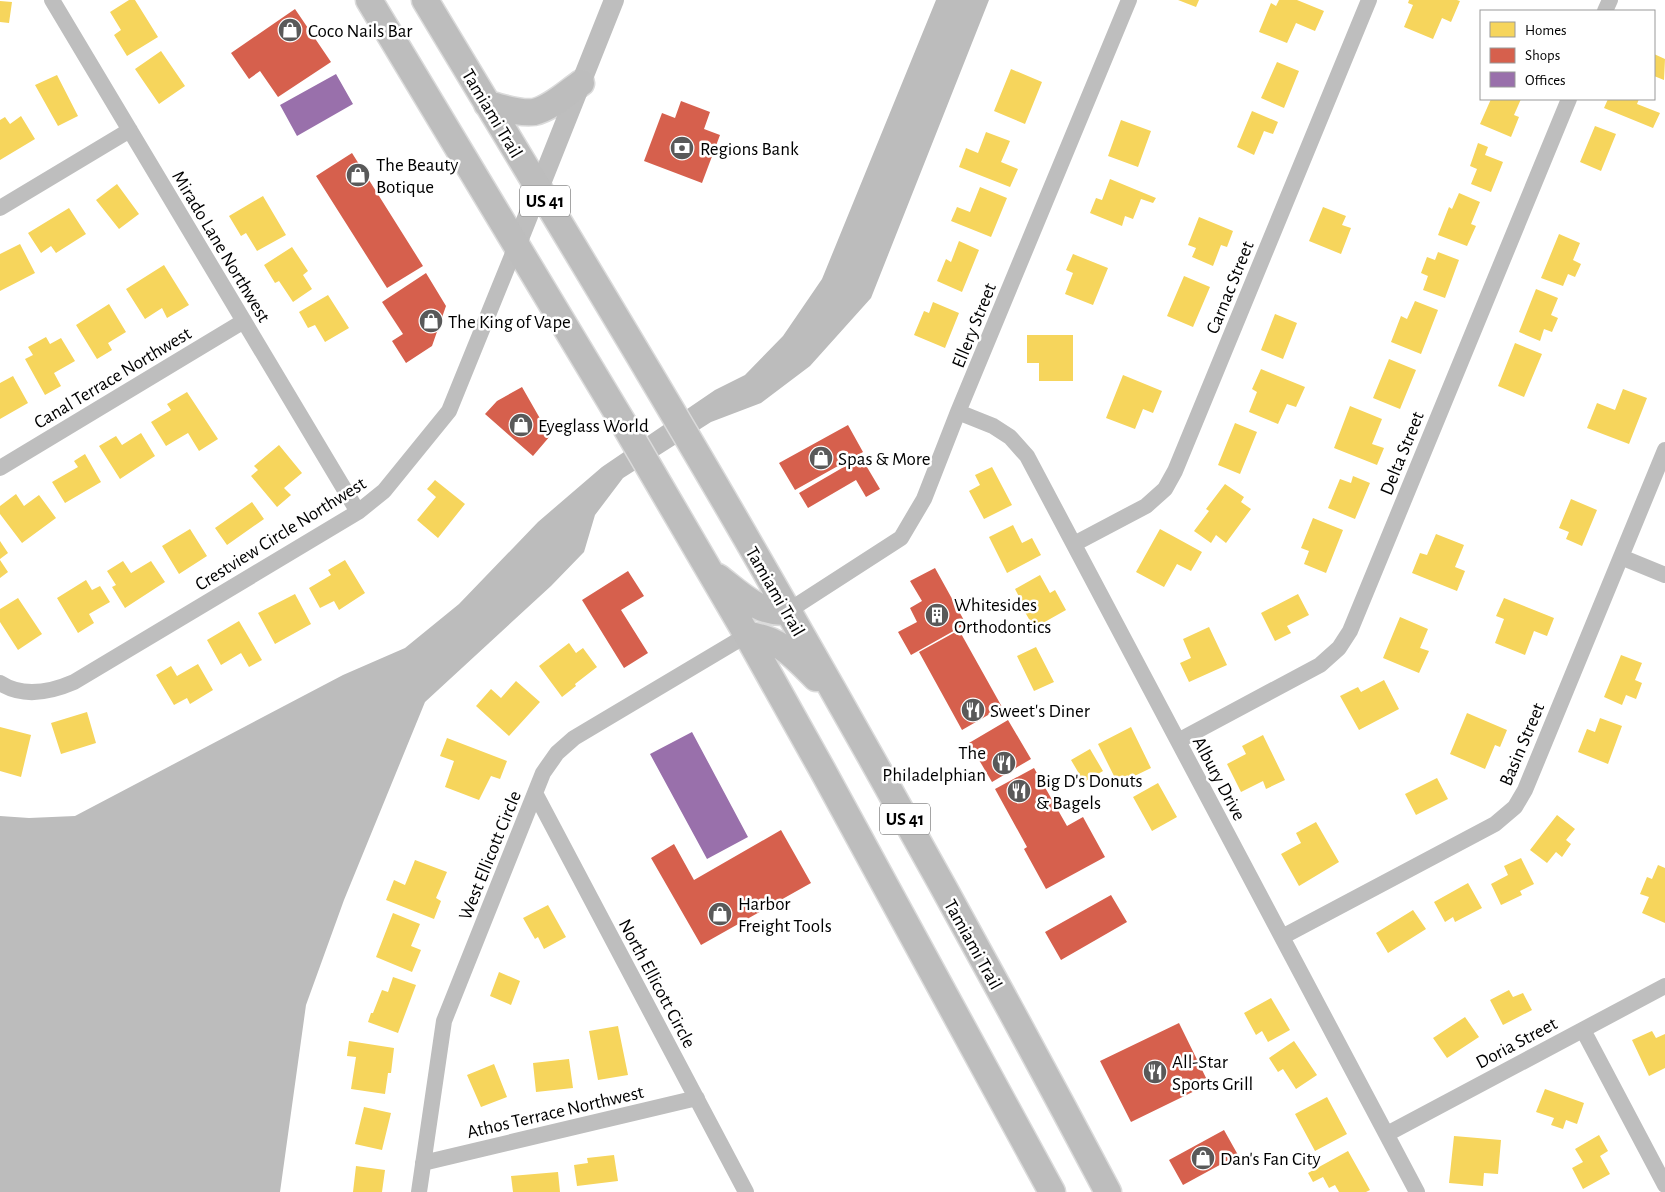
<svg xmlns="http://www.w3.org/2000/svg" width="1665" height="1192" viewBox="0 0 1665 1192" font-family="'Alegreya Sans',sans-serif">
<rect width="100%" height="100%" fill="#fff"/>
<path fill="#bcbcbc" d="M936,0H989L871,298L810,366L761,403L711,422L623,478L595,515L584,552L551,586L425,702L344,900L306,1005L280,1192H0V816L29,818L75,816L343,675L405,648L459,604L538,522L602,467L715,390L745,375L783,336L822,279Z"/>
<path fill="#f6d55c" d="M129,0H135L158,37L127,56L114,35L121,30L110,12Z
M1178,0H1199L1196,7Z
M1279,0H1297L1324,11L1315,31L1296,23L1287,43L1259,32L1271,3L1276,6Z
M1409,0H1457L1460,1L1451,22L1442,18L1433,39L1404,27L1413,5L1408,3Z
M0,1L12,2L9,23L0,22Z
M161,51L185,86L159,104L135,69Z
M1654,54L1665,59L1664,80L1654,76Z
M1277,62L1299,71L1284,108L1261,98Z
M1011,69L1042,82L1025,124L994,111Z
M57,75L78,116L58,126L35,85Z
M1491,99H1521L1514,115L1519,117L1511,137L1480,124Z
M1608,99H1639L1637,104L1660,113L1653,128L1604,108Z
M1252,111L1278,122L1273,134L1264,131L1254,155L1237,147Z
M21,116L35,139L0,160V120L5,117L10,124Z
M1121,120L1151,131L1138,167L1108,156Z
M1595,126L1616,134L1601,171L1580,162Z
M986,132L1010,141L1001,162L1018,169L1010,187L959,167L966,148L978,153Z
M1478,143L1488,147L1485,155L1503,162L1491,192L1471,184L1477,169L1470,166Z
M1110,179L1156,198L1153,203L1141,199L1133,219L1125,216L1122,226L1090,213L1096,198L1102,200Z
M117,184L139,214L119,229L96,200Z
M980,187L1007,198L991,237L951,221L957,207L970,212Z
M1459,193L1480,202L1471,224L1476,226L1467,246L1438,235L1449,207L1452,209Z
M263,196L286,235L257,251L246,233L241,236L229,216Z
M1323,207L1346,216L1342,225L1351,228L1341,254L1309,241Z
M69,208L86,234L56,253L51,246L41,253L28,233Z
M1199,217L1233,231L1227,247L1221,245L1213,266L1192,257L1196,248L1188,245Z
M1559,234L1580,243L1573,260L1581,264L1575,277L1568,274L1563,286L1541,278Z
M959,241L979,250L962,292L937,281L946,259L951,262Z
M20,244L35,273L0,291V254Z
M292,247L308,271L303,275L312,289L293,302L279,281L275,283L264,265Z
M1438,252L1459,260L1445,298L1423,290L1428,276L1421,273L1427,257L1435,260Z
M1073,254L1108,268L1093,305L1065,294L1073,273L1066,270Z
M164,265L189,305L167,318L162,308L145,319L126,289Z
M1184,276L1210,287L1193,327L1167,316Z
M1536,289L1558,298L1551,315L1558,318L1552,332L1544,329L1540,341L1519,332Z
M328,295L349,328L325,342L315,325L308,328L299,312Z
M1415,301L1438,310L1421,354L1391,342L1401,316L1407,319Z
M933,302L959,313L945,348L914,335L924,311L929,313Z
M109,304L126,332L108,343L112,350L97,359L76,325Z
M1275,314L1297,323L1283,359L1261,350Z
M1027,335H1073V381H1039V363H1027Z
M46,337L50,344L61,338L75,361L54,373L61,386L45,395L25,359L33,355L28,347Z
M1515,343L1542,354L1524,397L1498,386Z
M1389,359L1416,370L1400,409L1373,398Z
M1261,369L1305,387L1296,407L1287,404L1278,424L1249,412L1257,392L1252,389Z
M1123,375L1162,391L1153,413L1143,409L1135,429L1106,418Z
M13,376L28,403L0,419V383Z
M1623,389L1647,398L1629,444L1587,428L1597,403L1615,410Z
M187,392L218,439L199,451L188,433L166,446L151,422L171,410L167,404Z
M1350,406L1382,419L1372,444L1384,448L1377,465L1334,448Z
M1235,423L1257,432L1240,474L1218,465Z
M141,433L155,456L120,479L99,446L116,436L122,445Z
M279,445L302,473L284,488L291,495L277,507L251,476L258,470L254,466Z
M85,454L101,482L65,503L52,482L78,467L74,461Z
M992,467L1012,505L984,519L969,491L980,485L975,475Z
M1353,476L1370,483L1355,519L1328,508L1340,479L1351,483Z
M435,480L465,504L438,538L417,520L436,497L427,489Z
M1225,484L1244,497L1241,502L1251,509L1226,543L1216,535L1211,543L1194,531L1209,511L1206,509Z
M16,494L24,506L39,495L56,518L22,543L0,514V506Z
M1571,499L1597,510L1582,546L1566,539L1569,532L1559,528Z
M252,502L264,519L227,545L215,528Z
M1313,518L1343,530L1326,573L1304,564L1309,551L1301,548Z
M1013,525L1022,543L1032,538L1041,555L1007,573L989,537Z
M190,529L207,556L179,574L162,546Z
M1160,529L1202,552L1191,571L1177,564L1164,587L1136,572Z
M1436,534L1464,545L1455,567L1465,571L1457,591L1412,573L1420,553L1427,555Z
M0,541L8,553L0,559Z
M0,560L8,572L0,578Z
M345,560L365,593L339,610L334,601L320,608L309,588L331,575L328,570Z
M123,561L131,573L151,561L165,582L125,608L112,587L116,585L107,571Z
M1040,575L1050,593L1055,590L1066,610L1034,628L1021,605L1023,604L1015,589Z
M86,580L92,590L100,586L110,602L89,614L94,623L78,633L57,598Z
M295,594L311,624L275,644L258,613Z
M1298,594L1309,615L1287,626L1291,633L1275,641L1261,613Z
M18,598L42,634L18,650L0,622V609Z
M1504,598L1554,618L1547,636L1534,631L1525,655L1495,643L1504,619L1496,616Z
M1400,617L1428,629L1420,648L1429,651L1419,673L1383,658Z
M239,621L262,660L249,667L241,653L221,665L207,640Z
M1209,627L1227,665L1189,682L1180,663L1191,658L1183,639Z
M569,643L576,653L583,648L597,667L575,684L576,686L562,697L539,666Z
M1036,647L1054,682L1034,691L1017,656Z
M1621,655L1642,663L1635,680L1642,683L1636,699L1626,695L1622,705L1604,697Z
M198,664L213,690L190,704L187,698L174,705L156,675L171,666L177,676Z
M1384,680L1399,709L1359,730L1340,696L1358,687L1361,692Z
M516,681L540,702L509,736L476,706L491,689L501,698Z
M87,712L96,743L61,754L51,723Z
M1467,713L1507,730L1500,747L1495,745L1485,769L1450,754Z
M1600,718L1622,726L1608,764L1578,752L1587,729L1595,732Z
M0,727L31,735L21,777L0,771Z
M1131,727L1151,768L1118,784L1098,744Z
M1263,735L1285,780L1266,789L1263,781L1241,792L1227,764L1246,754L1242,746Z
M447,738L507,761L500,779L491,776L479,800L445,787L454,761L440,756Z
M1090,749L1103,771L1084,782L1071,760Z
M1437,778L1448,799L1416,815L1405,794Z
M1158,783L1177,817L1152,831L1133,797Z
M1557,815L1575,829L1566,840L1571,844L1562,857L1556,852L1547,863L1530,850Z
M1316,822L1339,862L1299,886L1281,854L1301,843L1296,833Z
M1521,858L1534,884L1520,891L1522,895L1501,905L1491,884L1508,875L1504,866Z
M415,860L447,872L436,898L441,901L434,919L386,900L394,880L405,885Z
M1658,865L1665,868V923L1642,913L1649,897L1640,894L1647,877L1652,879Z
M1468,883L1482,908L1455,922L1453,917L1445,922L1434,902Z
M548,905L566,937L544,949L538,937L535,939L523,918Z
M1413,910L1426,929L1388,953L1376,933Z
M393,913L420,924L411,946L421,950L412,972L376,957Z
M499,972L520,981L511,1005L490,996Z
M393,977L416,985L398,1033L368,1022L371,1013H373L382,990L388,992Z
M1509,990L1513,997L1523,993L1532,1010L1503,1025L1490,1000Z
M1271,998L1290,1030L1268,1042L1262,1031L1256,1035L1244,1013Z
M1465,1017L1479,1037L1447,1058L1433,1038Z
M618,1026L628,1075L598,1080L589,1031Z
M1652,1031L1656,1038L1665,1034V1068L1649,1076L1632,1040Z
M349,1041L394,1048L391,1073H388L385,1094L351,1089L356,1057L347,1056Z
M1294,1041L1317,1075L1296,1089L1283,1069L1278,1072L1269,1058Z
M569,1059L573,1088L536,1092L533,1063Z
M494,1064L507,1097L481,1107L467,1075Z
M1545,1089L1584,1103L1577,1124L1566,1120L1563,1129L1551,1125L1554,1118L1536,1112Z
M1327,1097L1347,1134L1315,1151L1295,1114Z
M364,1107L391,1113L382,1150L355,1144Z
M1599,1135L1608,1151L1600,1156L1610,1174L1583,1189L1572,1168L1583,1162L1575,1149Z
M1454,1136L1501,1140L1498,1174L1484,1173L1483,1186L1449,1183Z
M1348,1151L1370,1190L1366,1192H1339L1335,1185L1329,1188L1323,1177L1313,1182L1308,1173Z
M614,1155L618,1181L577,1186L574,1165L588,1163L587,1158Z
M356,1166L385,1170L382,1192H353Z
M558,1172L560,1192H513L511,1176Z"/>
<path fill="#d6604d" d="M295,9L331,62L278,97L260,71L249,79L231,53Z
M681,101L710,112L704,129L720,135L702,183L644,161L662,113L675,118Z
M352,153L423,266L387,288L316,176Z
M426,273L446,306L432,346L406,363L392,341L403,334L382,302Z
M522,387L550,436L533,456L485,414L497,401Z
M848,425L863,452L795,490L779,463Z
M861,457L880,489L866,497L856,480L808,508L799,493Z
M935,568L966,624L911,655L898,632L917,622L910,608L922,601L910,581Z
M628,571L644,596L621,610L648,653L624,668L582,600Z
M959,630L1002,707L962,730L919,652Z
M1008,720L1031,759L992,782L969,743Z
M1034,768L1067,826L1083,817L1105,857L1046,889L1024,849L1027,847L995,789Z
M781,830L811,883L701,945L651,858L674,844L694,880Z
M1111,895L1127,922L1061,960L1045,932Z
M1179,1023L1209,1084L1131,1122L1100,1061Z
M1224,1130L1238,1155L1183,1185L1169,1160Z"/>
<path fill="#9970ab" d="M336,74L353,104L297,136L280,105Z
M692,732L748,837L707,859L650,754Z"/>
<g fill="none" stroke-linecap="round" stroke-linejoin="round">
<g stroke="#dbdbdb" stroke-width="29">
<path id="primary" d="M369,0L625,426L747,635L823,771L1052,1192
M425,0C547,203 671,405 788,611C898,803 1005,997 1108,1192
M487,104C501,107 519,114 534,112C551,108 567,93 581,83
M718,577C739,593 761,616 788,611
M747,635C779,638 794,656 816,678"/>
</g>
<path stroke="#bebebe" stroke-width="16" d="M52,0L358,512
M1605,11L1610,0
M0,208L130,130
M958,412L993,426L1010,437L1027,456L1417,1192
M0,468L244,321
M1074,544L1146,506L1165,489L1175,471L1369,0
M1621,557L1665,575
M788,611L901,538L924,499L958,412L1129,0
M0,683C23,698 51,692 74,682L358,512L384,491L449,411L516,246
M1178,741L1320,665L1339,648L1350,631L1569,99
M535,793L746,1192
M1282,937L1495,824L1515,807L1525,790L1665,450
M1583,1030L1665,1185
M1387,1134L1665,986
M423,1163L697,1098
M419,1192L444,1021L543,773L557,753L574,738L747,635"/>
<path stroke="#bebebe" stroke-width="20" d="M516,246L614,0"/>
<use href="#primary" stroke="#bdbdbd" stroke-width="26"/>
</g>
<defs>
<g id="shop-disc" transform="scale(1.25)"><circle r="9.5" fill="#595959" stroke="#fff"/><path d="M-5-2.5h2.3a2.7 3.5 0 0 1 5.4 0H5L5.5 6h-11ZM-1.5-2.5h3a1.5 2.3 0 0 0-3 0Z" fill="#fff"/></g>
<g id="bank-disc" transform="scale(1.25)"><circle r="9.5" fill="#595959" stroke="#fff"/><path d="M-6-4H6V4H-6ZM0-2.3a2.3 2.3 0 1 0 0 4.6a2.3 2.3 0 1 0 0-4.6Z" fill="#fff"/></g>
<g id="building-disc" transform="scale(1.25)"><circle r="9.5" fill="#595959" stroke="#fff"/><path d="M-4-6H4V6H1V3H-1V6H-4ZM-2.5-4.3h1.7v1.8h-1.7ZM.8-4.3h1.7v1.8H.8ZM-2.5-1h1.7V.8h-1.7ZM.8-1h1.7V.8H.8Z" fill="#fff"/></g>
<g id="restaurant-disc" transform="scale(1.25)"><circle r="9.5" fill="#595959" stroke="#fff"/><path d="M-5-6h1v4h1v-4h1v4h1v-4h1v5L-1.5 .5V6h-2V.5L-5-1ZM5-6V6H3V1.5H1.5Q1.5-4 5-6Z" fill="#fff"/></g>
</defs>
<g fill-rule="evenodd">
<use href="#shop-disc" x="290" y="30"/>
<use href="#bank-disc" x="682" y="148"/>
<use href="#shop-disc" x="358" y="175"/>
<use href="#shop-disc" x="431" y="321"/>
<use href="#shop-disc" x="521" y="425"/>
<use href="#shop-disc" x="821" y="458"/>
<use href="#building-disc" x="937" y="615"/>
<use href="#restaurant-disc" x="973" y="710"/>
<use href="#restaurant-disc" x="1004" y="763"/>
<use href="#restaurant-disc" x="1019" y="791"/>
<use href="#shop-disc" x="720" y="914"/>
<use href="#restaurant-disc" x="1155" y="1072"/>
<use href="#shop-disc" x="1203" y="1158"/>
</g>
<g text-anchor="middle" stroke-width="5" stroke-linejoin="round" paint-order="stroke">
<g fill="#fff" stroke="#4c4c4c" stroke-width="1">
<rect x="520" y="185.5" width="50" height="31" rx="4"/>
<rect x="880" y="803.5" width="50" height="31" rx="4"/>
</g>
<g font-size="18" font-weight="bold" fill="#000">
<text x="545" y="207">US 41</text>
<text x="905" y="825">US 41</text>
</g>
<g font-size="19" fill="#000" stroke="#fff" text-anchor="start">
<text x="308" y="37">Coco Nails Bar</text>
<text x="700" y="155">Regions Bank</text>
<text x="376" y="171">The Beauty<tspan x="376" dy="22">Botique</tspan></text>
<text x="448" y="328">The King of Vape</text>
<text x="538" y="432">Eyeglass World</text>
<text x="838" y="465">Spas &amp; More</text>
<text x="954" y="611">Whitesides<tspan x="954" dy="22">Orthodontics</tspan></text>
<text x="990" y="717">Sweet's Diner</text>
<text x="986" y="759" text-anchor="end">The<tspan x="986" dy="22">Philadelphian</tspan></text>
<text x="1036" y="787">Big D's Donuts<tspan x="1036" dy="22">&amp; Bagels</tspan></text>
<text x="738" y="910">Harbor<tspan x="738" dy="22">Freight Tools</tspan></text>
<text x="1172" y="1068">All-Star<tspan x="1172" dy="22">Sports Grill</tspan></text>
<text x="1220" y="1165">Dan's Fan City</text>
</g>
<g font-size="19" fill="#000" stroke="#fff">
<text transform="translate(493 113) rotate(59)" y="7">Tamiami Trail</text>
<text transform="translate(222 246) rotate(59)" y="7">Mirado Lane Northwest</text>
<text transform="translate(1229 287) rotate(-68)" y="7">Carnac Street</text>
<text transform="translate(973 325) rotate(-68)" y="7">Ellery Street</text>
<text transform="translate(112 377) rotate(-31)" y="7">Canal Terrace Northwest</text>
<text transform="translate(1401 453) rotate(-68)" y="7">Delta Street</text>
<text transform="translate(280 533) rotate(-32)" y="7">Crestview Circle Northwest</text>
<text transform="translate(776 591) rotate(60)" y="7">Tamiami Trail</text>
<text transform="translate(1521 744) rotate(-67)" y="7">Basin Street</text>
<text transform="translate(1220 778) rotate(62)" y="7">Albury Drive</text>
<text transform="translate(489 855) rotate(-68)" y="7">West Ellicott Circle</text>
<text transform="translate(974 944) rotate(61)" y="7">Tamiami Trail</text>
<text transform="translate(658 983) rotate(62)" y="7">North Ellicott Circle</text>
<text transform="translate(1516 1042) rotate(-28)" y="7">Doria Street</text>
<text transform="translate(555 1111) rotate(-13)" y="7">Athos Terrace Northwest</text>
</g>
</g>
<rect x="1480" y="10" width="175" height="90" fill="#ffffff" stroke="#999999"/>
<rect x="1490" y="22" width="25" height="15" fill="#f6d55c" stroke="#999999"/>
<text x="1525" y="35" font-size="15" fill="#000000">Homes</text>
<rect x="1490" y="48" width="25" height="15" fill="#d6604d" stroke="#999999"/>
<text x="1525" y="60" font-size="15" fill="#000000">Shops</text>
<rect x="1490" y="72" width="25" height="15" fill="#9970ab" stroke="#999999"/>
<text x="1525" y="85" font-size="15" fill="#000000">Offices</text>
</svg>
